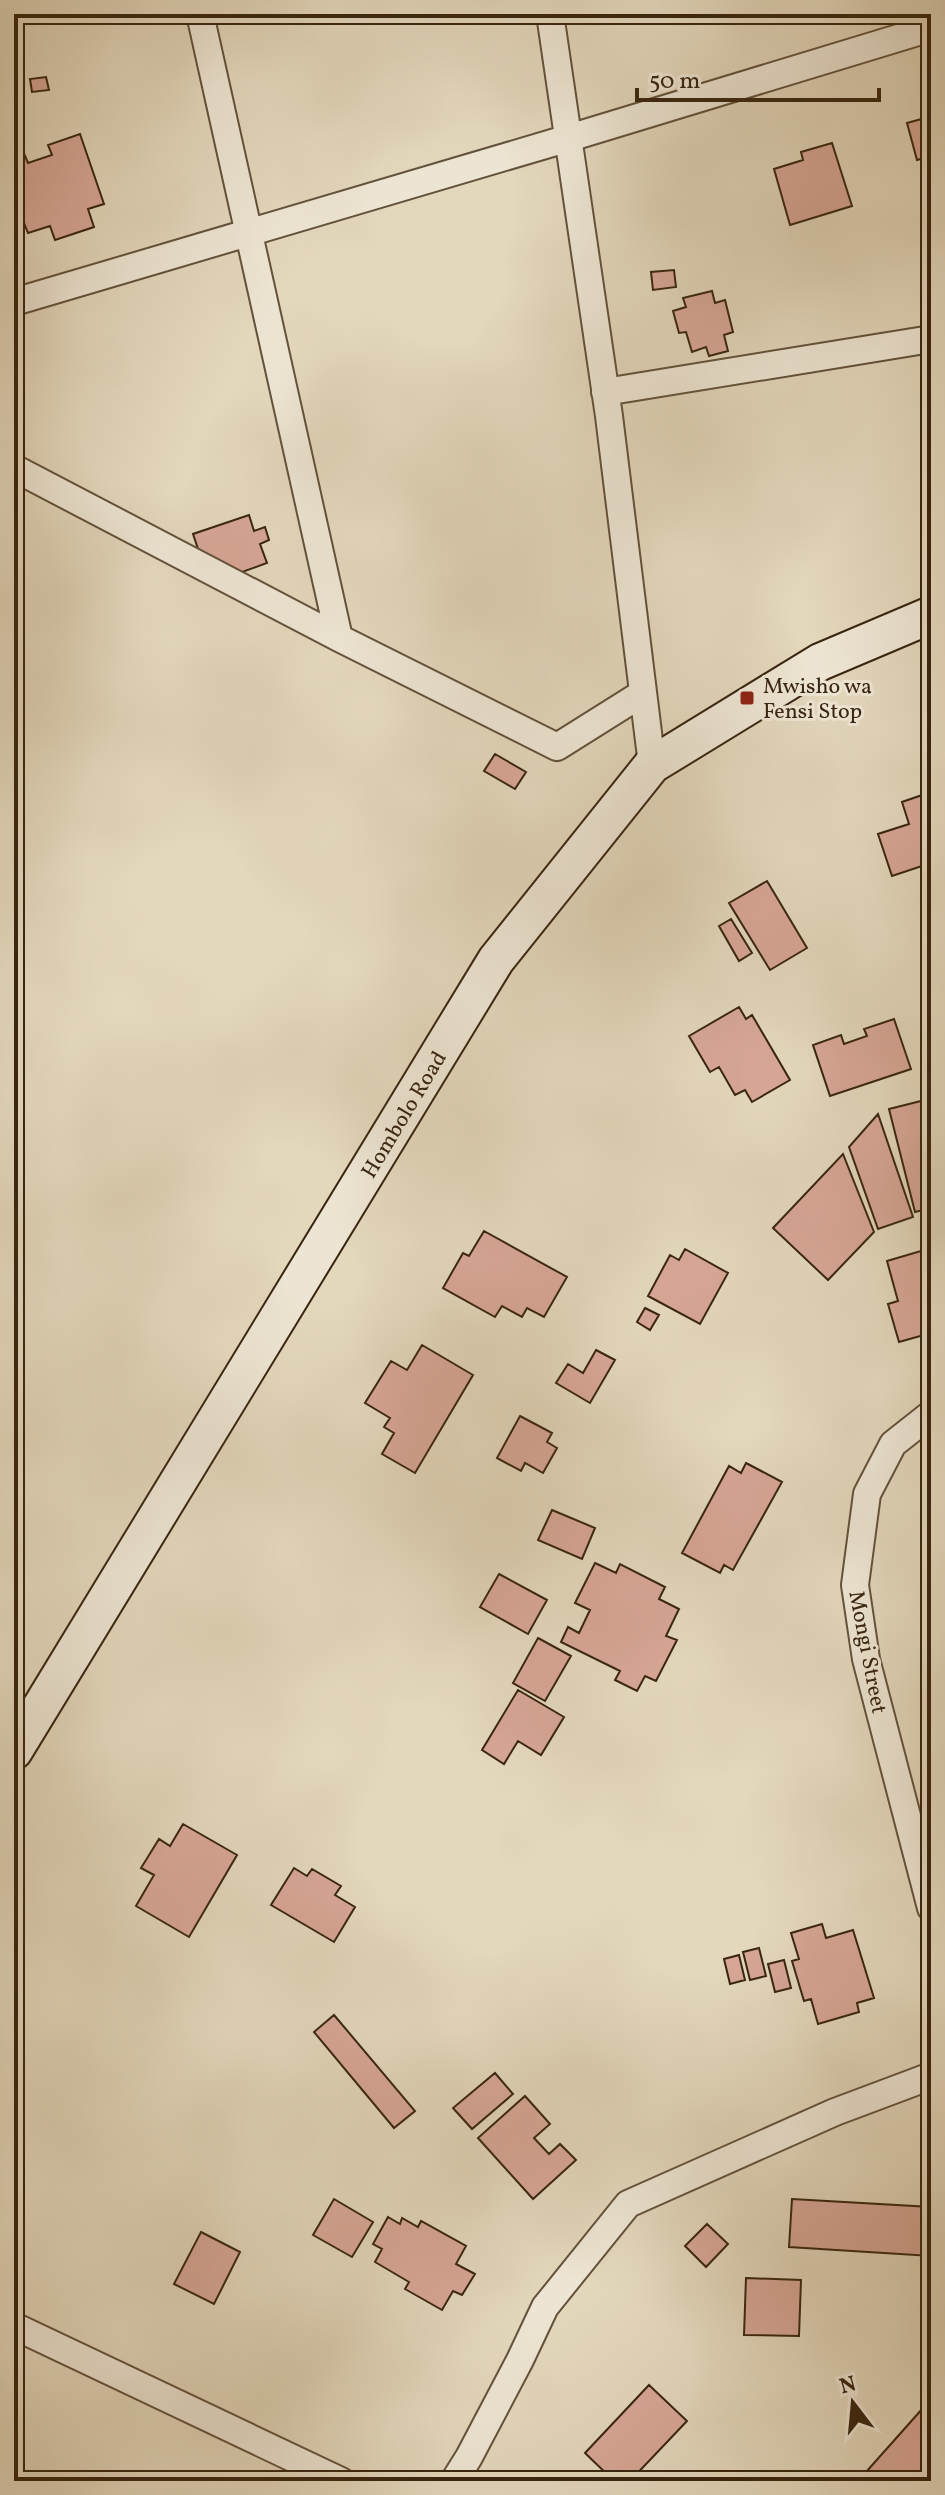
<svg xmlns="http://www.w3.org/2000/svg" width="945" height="2495" viewBox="0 0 945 2495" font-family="Vollkorn,serif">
<rect width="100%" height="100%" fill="#e3d7bc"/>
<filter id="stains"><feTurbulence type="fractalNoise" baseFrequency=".0025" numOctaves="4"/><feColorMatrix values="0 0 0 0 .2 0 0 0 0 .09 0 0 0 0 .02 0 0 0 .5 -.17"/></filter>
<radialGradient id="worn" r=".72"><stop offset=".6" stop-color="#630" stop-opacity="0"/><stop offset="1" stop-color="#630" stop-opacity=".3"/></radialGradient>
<path fill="#d7a696" stroke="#382510" stroke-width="2" d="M46,77L49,90L32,92L30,79Z
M931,103V167L928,157L917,160L907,123L925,118L922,105Z
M80,134L104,204L88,209L94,227L55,240L50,226L28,233L22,218L14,220V154L23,151L28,163L52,155L48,145Z
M832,143L852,206L790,225L774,169L803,160L801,152Z
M674,270L676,287L653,290L651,272Z
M712,291L715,303L725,300L733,332L724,335L728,351L709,356L706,347L692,352L686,332L679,333L673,311L686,307L683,298Z
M249,515L254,531L265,527L269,540L260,544L267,563L231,576L203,564L193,534Z
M495,754L526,772L515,789L484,771Z
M931,792V863L892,876L878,834L909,824L902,802Z
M767,881L807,948L770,970L729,903Z
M731,919L752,953L739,961L719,926Z
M739,1007L746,1019L752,1015L790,1080L752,1102L745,1090L735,1095L719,1067L710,1072L689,1036Z
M894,1019L911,1069L830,1096L813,1045L841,1035L844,1044L867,1036L864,1029Z
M921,1101L931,1138V1208L915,1212L889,1109Z
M878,1114L913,1217L878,1229L849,1147Z
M843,1154L874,1232L828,1280L773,1228Z
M484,1231L567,1277L544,1317L527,1308L522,1317L502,1306L495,1317L443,1288L463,1253L469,1256Z
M931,1248V1333L899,1342L888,1304L898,1301L887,1261Z
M685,1249L728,1273L700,1324L648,1296L670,1255L679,1260Z
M645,1308L659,1315L650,1330L637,1322Z
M422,1345L473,1375L415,1473L382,1454L394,1433L384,1427L390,1418L365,1403L391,1361L407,1370Z
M596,1350L615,1360L590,1403L556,1383L568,1364L583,1373Z
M520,1416L552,1433L547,1442L557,1448L543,1473L525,1463L521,1471L497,1458Z
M746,1463L782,1482L733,1570L724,1565L720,1573L682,1553L729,1466L741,1473Z
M552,1510L595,1528L582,1559L538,1540Z
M595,1563L616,1573L620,1564L665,1587L659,1599L679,1609L666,1636L677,1640L656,1681L645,1676L637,1691L615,1680L620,1671L561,1642L568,1627L579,1633L590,1610L575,1603Z
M499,1574L547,1600L528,1634L480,1607Z
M538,1638L571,1656L545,1701L513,1683Z
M518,1690L564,1717L541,1755L518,1741L504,1764L482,1750Z
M183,1824L237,1855L189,1937L136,1906L154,1875L141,1868L159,1839L170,1846Z
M294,1868L307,1876L312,1869L341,1886L335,1895L355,1907L334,1942L271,1905Z
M822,1924L826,1938L853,1930L874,1998L857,2003L859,2012L818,2024L811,1999L804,2001L792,1961L799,1959L791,1933Z
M759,1948L766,1976L750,1980L743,1952Z
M739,1955L745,1980L730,1984L724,1959Z
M784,1960L791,1988L775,1992L768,1964Z
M334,2015L415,2111L394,2128L314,2032Z
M495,2073L513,2094L472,2129L453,2108Z
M525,2096L550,2124L534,2138L549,2154L560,2144L576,2160L533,2199L478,2138Z
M334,2199L373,2222L352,2257L313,2235Z
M792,2199L931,2207V2256L789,2247Z
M388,2217L400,2224L402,2218L418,2227L421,2221L466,2246L456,2264L475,2274L462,2295L453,2291L442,2310L405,2289L409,2282L375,2262L382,2249L373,2244Z
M707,2224L728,2244L706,2267L685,2246Z
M201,2232L240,2252L214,2304L174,2284Z
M746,2278L801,2280L799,2336L744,2335Z
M649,2385L687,2421L630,2481H614L585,2453Z
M931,2399V2471L922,2481H858Z"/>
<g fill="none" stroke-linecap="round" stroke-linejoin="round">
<g stroke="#63523b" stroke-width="30">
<path id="street" d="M200,14L339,638
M550,14L609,416L652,765
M14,302L569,138L931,28
M605,392L931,339
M14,468L339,638L557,747L643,693
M931,1414L893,1444L867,1494L855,1585L866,1659L931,1908
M14,2326L341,2481
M454,2481L469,2457L520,2360L545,2307L628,2204L835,2112L931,2076"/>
</g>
<g stroke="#382510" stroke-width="40">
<path id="secondary" d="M14,1751L496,960L652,765L820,662L931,615"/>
</g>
<use href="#street" stroke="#ede5d3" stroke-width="26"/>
<use href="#secondary" stroke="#ede5d3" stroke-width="36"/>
</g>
<rect fill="#8f2418" stroke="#ede5d3" stroke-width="3" x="739" y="690" width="16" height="16" rx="4"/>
<g text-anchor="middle" stroke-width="6" stroke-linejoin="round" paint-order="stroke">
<g font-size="22" fill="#382510" stroke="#ede5d3" text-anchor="start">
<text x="763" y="693">Mwisho wa<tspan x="763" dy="25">Fensi Stop</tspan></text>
</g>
<g font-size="22" fill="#382510" stroke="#ede5d3">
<text transform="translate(403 1114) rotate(-59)" y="8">Hombolo Road</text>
<text transform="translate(869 1652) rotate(79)" y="8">Mongi Street</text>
</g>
</g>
<rect width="945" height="2495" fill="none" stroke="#e3d7bc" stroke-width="48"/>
<rect x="16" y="16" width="913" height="2463" fill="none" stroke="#382510" stroke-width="4"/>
<rect x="24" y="24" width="897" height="2447" fill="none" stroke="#382510" stroke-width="2"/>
<g transform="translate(853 2403) rotate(344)" stroke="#ede5d3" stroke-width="6" paint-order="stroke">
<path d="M0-6L14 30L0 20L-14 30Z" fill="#382510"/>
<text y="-12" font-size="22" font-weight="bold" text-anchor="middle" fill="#382510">N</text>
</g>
<path d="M637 88v12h242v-12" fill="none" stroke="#382510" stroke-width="4"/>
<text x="649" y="88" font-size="24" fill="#382510" stroke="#ede5d3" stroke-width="6" paint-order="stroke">50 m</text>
<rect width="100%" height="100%" filter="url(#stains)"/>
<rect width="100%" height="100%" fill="url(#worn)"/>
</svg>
